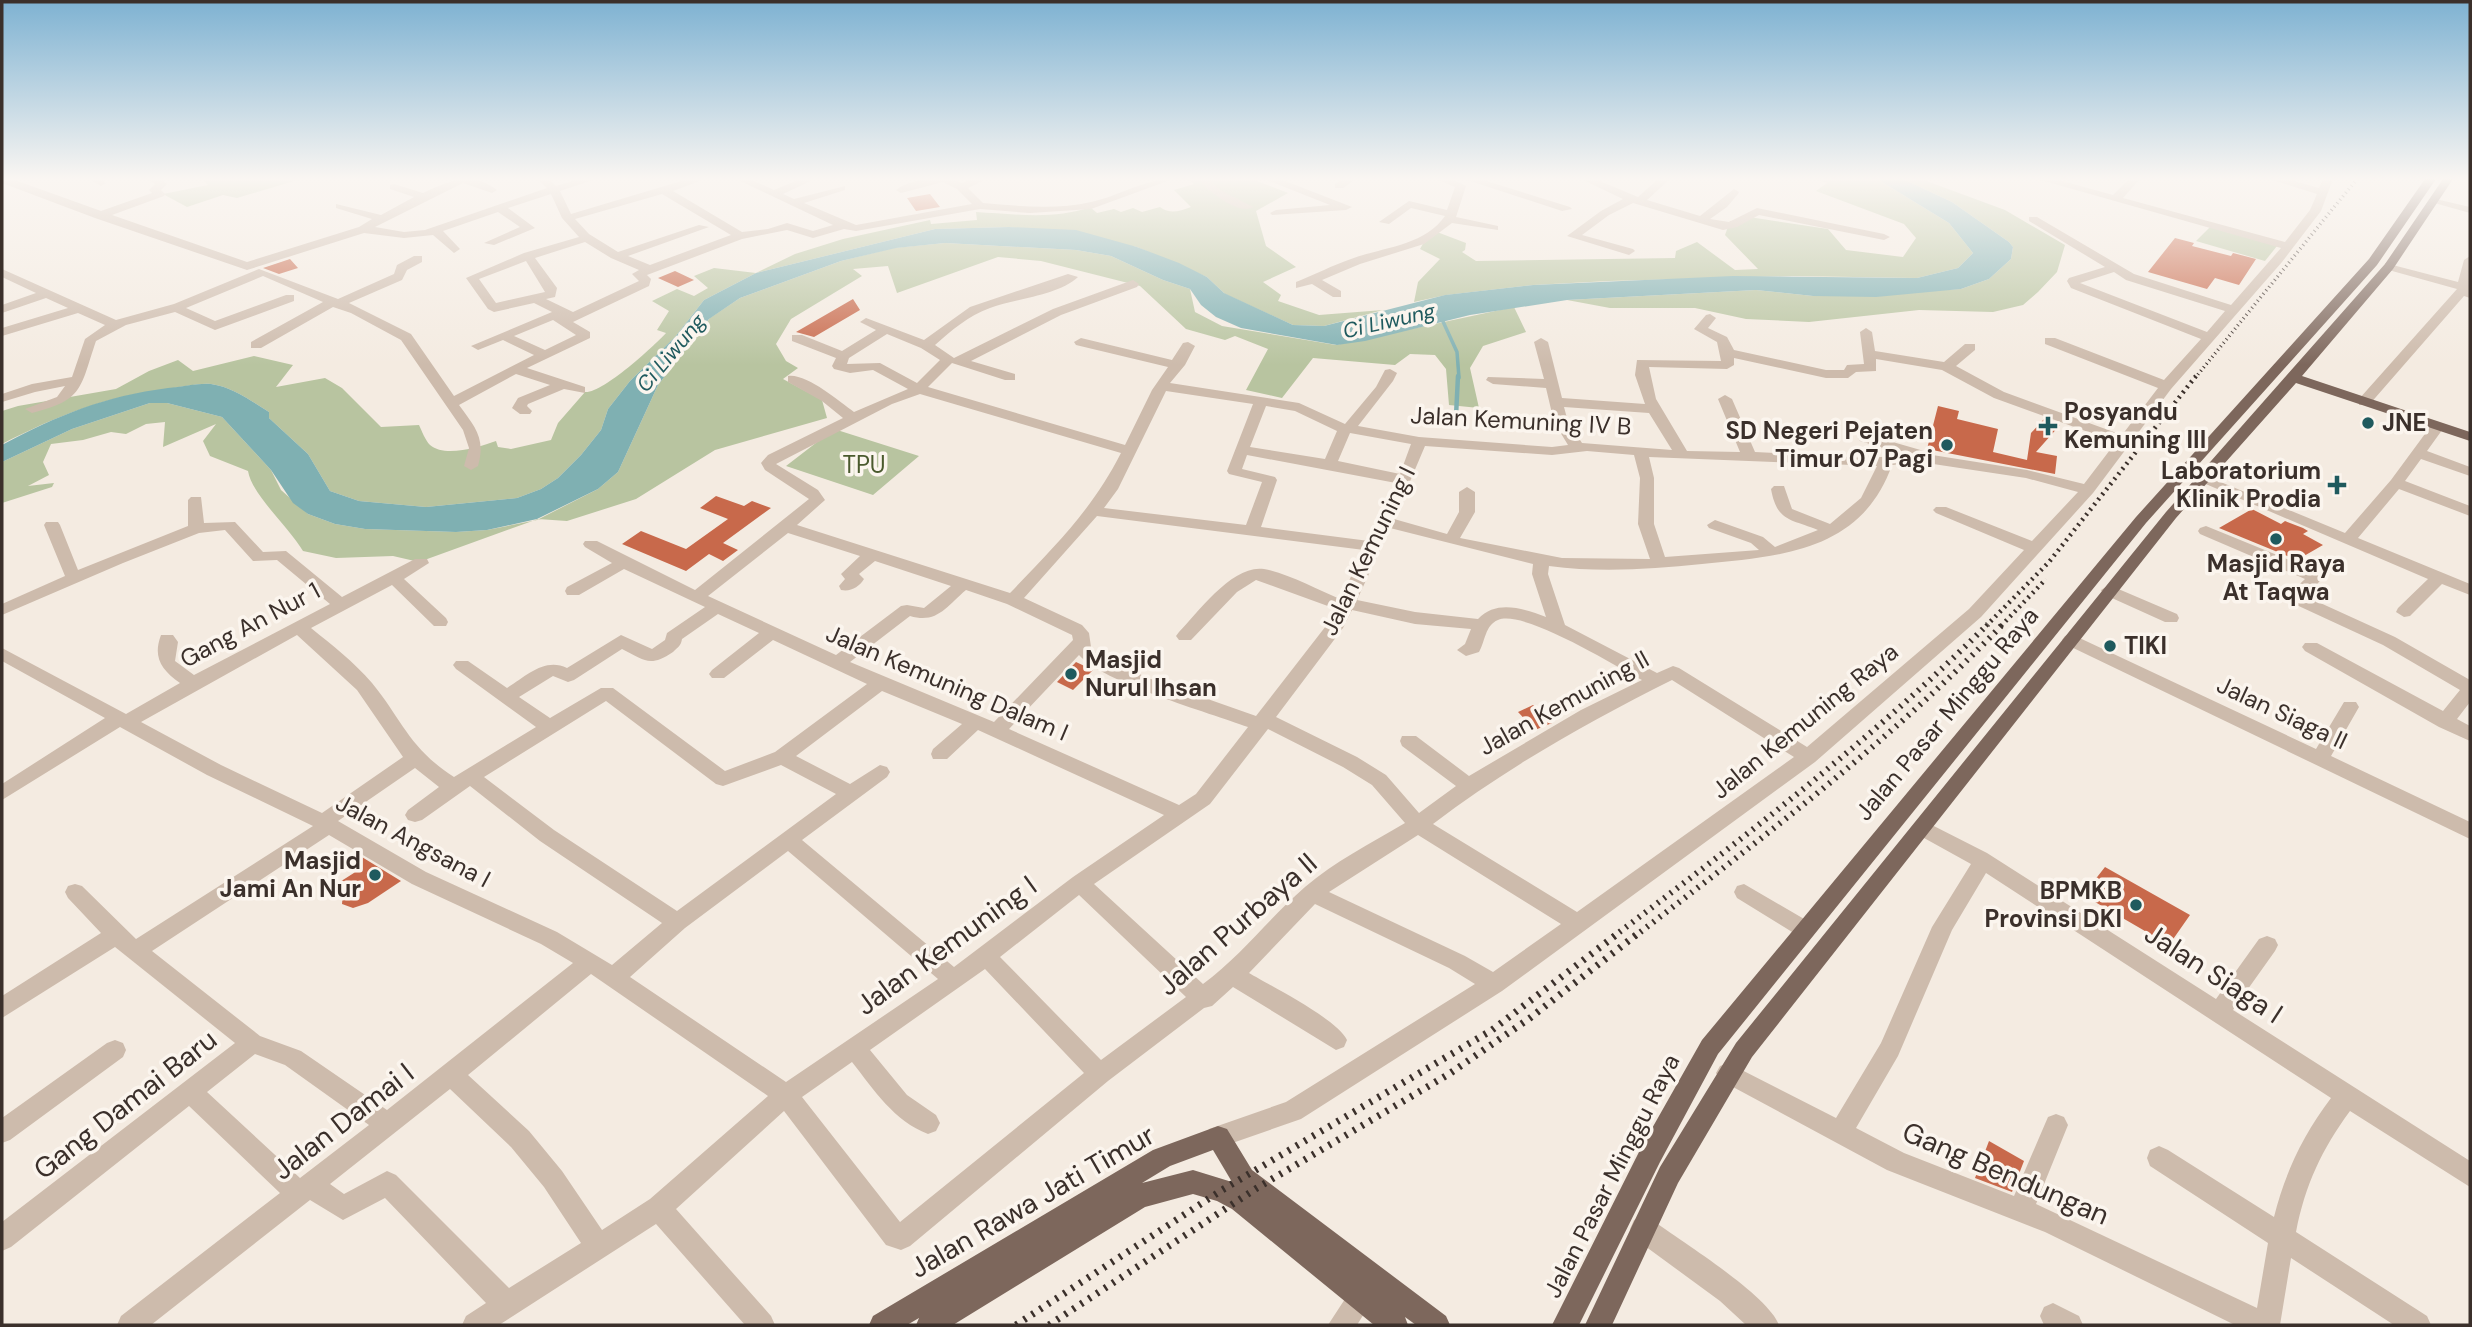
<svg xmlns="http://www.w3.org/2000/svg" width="2472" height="1327" viewBox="0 0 2472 1327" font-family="'DM Sans',sans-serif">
<rect width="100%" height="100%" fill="#f4ebe1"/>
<path fill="#b8c4a0" d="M202,179H301L237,198L223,195L187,207L163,194L208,185Z
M1188,179H1252L1288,193L1256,211L1266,246L1296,267L1263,282L1281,295L1278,301L1319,315L1383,310L1324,326L1293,325L1225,294L1207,277L1137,247L1009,227L935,229L756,273L704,300L675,337L630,381L608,409L601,430L581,455L558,478L541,489L517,498L426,507L359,501L330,491L308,454L269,418V412C251,401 233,387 211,384C198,383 182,387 168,389C107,396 56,416 2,444V411L18,406L116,389L149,371L178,360L193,371L254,356L293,365L276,387L325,378L342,388L381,427L419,425C422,431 425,440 430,445C445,458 479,447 496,441L498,447L511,449L551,440L558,423L585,392C602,394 653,347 666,333L657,330L669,311L652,301L677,289L694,296L708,288L694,276L714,268L756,273L795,254L843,239L930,220L931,224L977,220L976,212C1014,214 1054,220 1090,207L1097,213L1114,209L1121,212L1133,208L1142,212L1160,207C1171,215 1179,211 1191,207L1174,190L1194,184Z
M1814,179H1877L1949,223L1973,253L1958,268L1917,278L1792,276L1609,281L1533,285L1446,295L1414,302L1418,282L1440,259L1420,249L1424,242L1437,232L1466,243L1465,250L1462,252L1476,261L1675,258L1676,251L1697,242L1735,270L1758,269L1725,235L1730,221L1744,220L1749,217L1828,229L1846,250L1903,257L1916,238L1904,224L1816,191L1827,183Z
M1903,179H1921L2005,210L2065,245L2057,272L2038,292L2023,305L1993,312L1919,310L1809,322L1746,319L1695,308H1610L1567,300L1756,290L1813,296L1961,289L1989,279L2011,259L2013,247L2009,242L1952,202Z
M2210,227L2277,246L2265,261L2196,241Z
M945,243L1076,250L1111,256L1163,280L1190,289L1195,312L1222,326L1336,345L1514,307L1526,332L1483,346L1470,368L1479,408L1449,405L1446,369L1435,355L1410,354L1395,365L1313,358L1282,398L1246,390L1268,349L1235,336L1225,340L1186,329L1140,286L1041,261L998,257L897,293L888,266L853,269L862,276L791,319L776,344L786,361L798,368L783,379L822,400L827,418L715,450L636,499L567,521L538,519L419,562L393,556L336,558L303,551C288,526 252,495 248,471L210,456L203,441L216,424L163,447L165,422L146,424L126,434L111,432L83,440L51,444L43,462L49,475L28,486L54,483L52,487L2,503V462L72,429L150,403H167L222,417L271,470L281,490L308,514L335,524L365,529L456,532L487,530L537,520L598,489L618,472L658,385L710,318L740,298L841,261L893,248Z
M834,429L919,456L873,495L786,466Z"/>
<path fill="#7fb0b2" d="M1877,179H1903L1952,202L2009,242L2013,247L2011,259L1989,279L1961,289L1876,297L1813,296L1756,290L1567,300L1470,315L1365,341L1337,345L1241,328L1216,317L1201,305L1190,289L1163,280L1111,256L1076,250L945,243L896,248L841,261L740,298L709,319L658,385L618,472L598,489L537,519L487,530L456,532L365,529L335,524L308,514L293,503L271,470L222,417L167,403H150L72,429L2,462V445C58,415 105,396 168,388C182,387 198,383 211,384C233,387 251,401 269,412V418L308,454L330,491L359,501L426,507L517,498L541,489L558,478L581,455L601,430L608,409L630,381L675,337L704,300L756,273L935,229L1009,227L1076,230L1137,247L1179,263L1207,277L1224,293L1293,325L1324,326L1445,295L1533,285L1733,276L1917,278L1958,268L1973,253L1949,223Z"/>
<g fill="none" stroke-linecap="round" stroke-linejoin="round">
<path stroke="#7fb0b2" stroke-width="3.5" d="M1440,315L1457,352L1459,378"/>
<path stroke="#7fb0b2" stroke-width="4.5" d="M1456,416L1458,376"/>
</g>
<path fill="#c8694b" d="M930,194L940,207L916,211L907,198Z
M2175,238L2194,243L2192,246L2231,256L2233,253L2256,259L2239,285L2215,278L2207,289L2148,272Z
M290,259L298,268L279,274L263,268Z
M675,271L694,280L678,287L658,278Z
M853,299L860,310L814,337L796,332Z
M1938,406L1959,411L1957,419L1998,429L1993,452L2027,460L2031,433L2044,419L2060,425L2036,452L2057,456L2055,474L1927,449Z
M716,496L744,506L752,501L771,508L723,543L738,550L723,561L709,554L686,571L622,544L641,531L686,549L728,519L700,508Z
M2252,509L2281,524L2285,521L2303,528L2308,531L2303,534L2323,545L2297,560L2219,528Z
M1076,662L1093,670L1073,690L1057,682Z
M1533,705L1552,723L1535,730L1518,712Z
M357,854L401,881L368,903L353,908L342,904L343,892L335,885L357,871L346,861Z
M2105,867L2190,915L2169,945L2083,895Z
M1989,1141L2024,1161L2012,1192L1975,1178Z"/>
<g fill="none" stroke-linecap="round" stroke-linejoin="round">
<path fill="#cdbbac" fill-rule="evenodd" d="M2,179H12L101,211L152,193L149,190L155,184L148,179H161L167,184L161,190L165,194L164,196L112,215L247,262L359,227L372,219L336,208V204L381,215L414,197L390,189V185L394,184L423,193C449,181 471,170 497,190L492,193L463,183L375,227L404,232L425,230L547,188L537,179H549L556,186L579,179H596L560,191L571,214L688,179H705L673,191L742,232L768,229L787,223L813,231L833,225L736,179H750L774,190L800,179H815L783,194L794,199L845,186V190L804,203L856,225L972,204L957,189L943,182L901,193L896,190C911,179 944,174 962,183L972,179H987L968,188L983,203C1018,206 1057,210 1091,202C1119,196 1144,179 1173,179L1091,209L1030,213L980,209L856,231L844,229L813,238L787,230L742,239L647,275L651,279L649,286L573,322L590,332V338L527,368L585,387V393L564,389L528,404L527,406L532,411L530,414H520L512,408L518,398L550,385L516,374L459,405C475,427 486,438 478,466L471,470L464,466L469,448L463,430L401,340L351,313L333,307L261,348H251V342L323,302L263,276L186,308L215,321L286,295H294V301L215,330L175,312L126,325L96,341C80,388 84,400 32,413L25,409L57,397L65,386L35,392L2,402V394L32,384L72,377L85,339L105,325L78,313L2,336V328L68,308L46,298L2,313V305L36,293L2,277V269L116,320L174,304L259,269L338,299L394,274L397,265L414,256H422V262L407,270L402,280L349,303L411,334L454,396L534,355L503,340L478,350L471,346L552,312L534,303L494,312L488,309L466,278L524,253L579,237L562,218L551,194L508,208L535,228L494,245L484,243L520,227L498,212L443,231L460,249L454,253L433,235L404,238L364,233L247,270L95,218L2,183ZM662,194L731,235L650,265L628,256L709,227L699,225L618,252L589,234L575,219ZM585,242L611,258L639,270L632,274L639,281L573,312L546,299L555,297L557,288L535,258ZM526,261L545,292L496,303L479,279ZM553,320L576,335L545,350L514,336Z
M89,179H102L106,183L101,186Z
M1198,179H1209L1220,190L1253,207C1239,216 1207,190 1198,179Z
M1264,179H1280L1352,207L1346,210L1272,215L1270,213L1276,210L1330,205Z
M1343,179H1356L1343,188H1335V184Z
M1436,179H1452L1466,186L1456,217L1498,226V230L1452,223L1424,244L1360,264L1322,280L1341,291V297H1333L1312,284L1296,288V282C1314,275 1333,265 1351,259C1383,247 1424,246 1445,216L1411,208L1389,224L1379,222L1409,201L1447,210L1455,187Z
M1480,179L1570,207L1572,209L1562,211L1467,180Z
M1581,179H1595L1638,197L1658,179H1670L1647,200L1700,216L1734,189L1739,192L1738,194L1727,207L1710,219L1729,222L1757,208L1884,234L1890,237L1884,240L1759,215L1737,227L1723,230L1633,203L1609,215L1582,235L1633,249L1635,251L1629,255L1567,236L1601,211L1623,199Z
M2037,179H2055L2113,195L2129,179H2140L2123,198L2285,242L2310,210L2317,194L2269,179H2287L2319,188L2323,179H2333L2321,211L2282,262L2171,389L2093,493L1981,617L1815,762L1502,991L1301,1119L1218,1148L1209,1145L1206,1137L1209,1129L1286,1102L1475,984L1449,968L1315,904L1249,973C1271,986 1337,1019 1347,1040L1344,1047L1336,1050L1233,987L1212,1006L1204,1008L1108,1081L910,1246L901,1250L886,1245L784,1111L676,1209L771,1316L775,1325H745L656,1224L499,1325H462L466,1316L486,1303L385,1198L343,1220L310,1200L151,1325H117L121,1316L280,1193L189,1106L11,1247L2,1251V1222L235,1043L115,947L2,1018V996L101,933L68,898L65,892L68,886L75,884L82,886L136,939L313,826L207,775L120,727L2,800V784L105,718L2,661V648L126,714L180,683C160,669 153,656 161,635H173L178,642L175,661L194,675L330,604L277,560L253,561L225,530L199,533L123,563L2,615V604L65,576L44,525L46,522H58L60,525L78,570L188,526V500L191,497H201L204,523L235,522L263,552L286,551L342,597L415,559H427L429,563L404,579L446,618L448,622L446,626H434L392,585L311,628C332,645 354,662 372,683C403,721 409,748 454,777L536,727L456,669L453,665L456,661H468L507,688C526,676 545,657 567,668L621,635L652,649L665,640L667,633L705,607L624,569L579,595H567L565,591L567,587L612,563L585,547L583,544L585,541H597L695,590L809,499L765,470L761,463L768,455L843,418L822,401L788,382V376C806,373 839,401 854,412L908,389L873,370L850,373L834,369L832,366L836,358L792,341V335H802L842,351L876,330L860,322L866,318L924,340L970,307L1068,274L1078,277C1057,296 1017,298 990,308C968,316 952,330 935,345L954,358L1053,309L1133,280L1139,284L1137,287L1061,315L971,361L1015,374V380H1005L952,363L928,387L1125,445L1152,390L1168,367L1076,345L1074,342L1081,338L1172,360L1183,343L1188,342L1195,346L1185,365L1170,383L1299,403L1345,424L1376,387L1385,370L1390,369L1397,373L1393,381L1358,426L1419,437L1552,447L1568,445L1554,422L1546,388L1493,384L1486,380L1488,377L1544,379L1534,342L1541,338L1548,342L1562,398L1645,404L1635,375L1637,360L1721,361L1717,342L1694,329L1706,315L1710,314L1716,318L1708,328L1727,337L1734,350L1826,370H1844L1847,365L1864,364L1860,332L1866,328L1872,332L1875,351L1944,362L1965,344H1975V350L1956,366L2004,392L2122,435L2158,388L2045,344V338H2055L2164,380L2201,339L2071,288L2067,281L2069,278L2105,267L2029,221V217H2037L2134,274L2231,305L2281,248ZM2114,272L2126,280L2225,311L2207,332L2080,283ZM887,334L921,348L940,360L917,383L880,363L847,364L849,358ZM1734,358L1826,378H1848L1856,372L1876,371V359L1942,370L1994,398L2116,442L2084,484L2027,470L1926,454L1924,451L1865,434L1860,435L1858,438L1860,441L1906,455L1868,458L1755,452L1732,399L1725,395L1718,399L1740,452L1687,451L1656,399L1649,367L1727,369L1734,365ZM1166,391L1253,404L1227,471L1229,474L1262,482L1246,525L1104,508L1118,489ZM920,394L1121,453C1092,510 1054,547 1010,593L797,525L825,500L818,490L776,464L892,404ZM1266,406L1295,411L1337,431L1325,459L1250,447ZM1564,407L1649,413L1672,450L1582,443L1568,422ZM1350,433L1411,444L1400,474L1338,461ZM1425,446L1552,455L1587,451L1634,455L1640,478L1638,524L1650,559L1562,558L1460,538L1475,512V492L1467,487L1459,492V512L1447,534L1394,519ZM1247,455L1396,483L1369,541L1261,527L1277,480L1275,477L1242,469ZM1649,457L1877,466L1861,498L1830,524L1792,509L1784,486H1774L1771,489C1777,522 1791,519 1818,530L1775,547L1763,537L1715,520L1707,525L1709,528L1751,543L1759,550L1665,557L1654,524V478ZM1920,462L2026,478L2078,492L2032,541L1946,507H1936L1933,510L1936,513L2024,550L1969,609L1807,747L1679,668L1673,666L1657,673L1565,625L1548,574L1549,566C1602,573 1651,569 1702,564C1781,556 1861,552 1892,465ZM1097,516L1364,550L1340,599C1318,590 1287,573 1264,569C1233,564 1198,612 1179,632L1176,636L1179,640H1191L1237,592L1256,580L1336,609L1329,622L1256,716L1148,678L1098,655L1091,647L1089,633L1082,625L1024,598ZM1390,528L1533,564L1532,574L1546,617C1524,609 1497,599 1478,619L1415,612L1357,600ZM788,533L860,556L841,574L845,579L839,586L841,590C851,592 859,587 864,579L859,574L875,561L951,586L924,608L907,605L901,606L836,655L708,596ZM966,590L1007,604L1072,635L1073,640L994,722L850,662L910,616C937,624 946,607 966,590ZM1352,610L1415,624L1471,629L1465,644L1457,650L1466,656L1479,652C1485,642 1485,625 1498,620C1524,609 1615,666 1642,680L1581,710L1469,776L1416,736H1402L1400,741L1402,746L1456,786L1419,813L1386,775L1357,757L1276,717L1343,628ZM718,614L759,633L712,670L709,674L712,678H724L773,640L867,684L775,752L725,771L613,688H601L550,718L519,697L553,676L568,682L574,680L622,649C645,660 649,668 673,652C678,647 681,646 682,639ZM297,635L357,690L403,757L322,813L221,765L141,722ZM1079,655C1102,682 1210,713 1248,727L1196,794L1179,805L1009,729ZM1672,680L1794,757L1577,912L1433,824C1508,767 1588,722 1672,680ZM882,691L962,724L933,749L931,754L933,759H947L978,730L1164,815L1073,877L954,967L802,840L887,777L890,772L887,767L880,765L850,784L796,756ZM606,701L716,784L723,786L781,765L836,794L677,911L554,830L484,777ZM1268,729L1343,767L1372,785L1405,823C1371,843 1334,862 1305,887C1269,918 1241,956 1203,984L1094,884L1210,804ZM415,768L439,787L408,810L405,815L408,820L415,822L422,820L470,786L540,841L662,923L612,965L557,932L426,872L338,821ZM329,835L412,884L541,944L573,963L387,1110L301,1051L260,1036L152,951ZM1418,835L1561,924L1493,972L1465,956L1329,892ZM788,851L938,979L786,1082L630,977L685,928ZM1079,895L1186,997L1101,1060L1000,957ZM985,969L1084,1073L900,1222L802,1097L852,1062C874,1090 894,1121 928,1134L936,1131L940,1123L936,1115L907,1095L870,1050ZM591,974L768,1096L650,1199L602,1230L562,1171L529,1131L468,1075ZM255,1054L285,1065L369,1125L300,1178L207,1092ZM450,1089L511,1147L544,1187L581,1243L509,1288L396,1175L387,1171L344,1194L330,1184Z
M2431,198L2470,207V213L2431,202Z
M2470,256V298L2464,296L2369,405H2359V399L2457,289L2385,269V263L2458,282L2464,260Z
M2438,422L2445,426L2427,451L2470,467V476L2421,459L2405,481L2470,506V516L2399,489L2358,538L2470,584V595L2442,584L2410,616L2404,617L2396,612L2398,608L2428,579L2194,479L2196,476H2206L2345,533L2391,480L2433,423Z
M2206,526L2319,572L2322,579L2305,596L2395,637L2470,680V702L2457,719L2470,726V741L2439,727L2305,651L2302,647L2305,643H2317L2443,711L2460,690L2383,645L2290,602L2287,596L2305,579L2200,534L2198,531L2200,528Z
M2109,585L2177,614L2179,618L2177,622H2165L2103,594L2101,590Z
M2071,634L2316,749L2344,702H2356L2359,707L2331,756L2470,822V839L2065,644L2062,640L2065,636Z
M1922,820L1987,853L2216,999L2259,939L2267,936L2275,939L2278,945L2275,951L2233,1010L2470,1161V1187L2350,1111C2322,1149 2305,1185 2296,1232L2427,1316L2431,1325H2394L2291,1258L2280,1325H2235L2045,1232L1887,1170L1720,1080L1716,1073L1720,1066L1728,1063L1836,1118L1881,1043L1932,927L1971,864L1915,833L1912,828L1915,823ZM1986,873L2331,1098C2303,1135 2285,1173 2274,1217L2168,1150L2159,1146L2150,1150L2147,1158L2150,1166L2268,1243L2257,1308L2036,1204L2068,1125L2064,1117L2056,1114L2048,1117L2014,1196L1904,1153L1856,1128L1898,1056L1952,930Z
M1744,884L1811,923L1815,929L1811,935L1804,938L1797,935L1737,898L1734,892L1737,886Z
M115,1040L123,1043L126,1050L123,1057L10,1140L2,1143V1118L107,1043Z
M1643,1216L1652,1220C1681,1241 1768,1295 1779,1325H1746L1720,1301L1634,1238L1630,1229L1634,1220Z
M1367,1275L1376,1279L1380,1288L1357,1325H1328L1358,1279Z
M2053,1303L2079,1316L2083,1325H2044L2040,1316L2044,1307Z"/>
<path fill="#7d675c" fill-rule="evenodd" d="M2425,179H2436L2377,265L2146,523L1718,1054L1660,1162L1579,1325H1552L1642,1146L1702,1040L2136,517L2369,259Z
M2443,179H2453L2393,269L2302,376L2470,432V441L2296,383L2176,518L1752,1057L1678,1183L1612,1325H1585L1660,1167L1736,1043L2166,512L2385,264Z
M1218,1126L1227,1129L1252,1170L1446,1316L1450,1325H1416L1405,1317L1408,1325H1374L1232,1209L1217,1201L1193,1194L1145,1207L953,1325H916L919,1318L907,1325H869L873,1316L1153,1150ZM1213,1150L1232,1182L1193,1170L1142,1183L1170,1166Z"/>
<path stroke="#3b302b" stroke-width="3.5" stroke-dasharray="1 3.5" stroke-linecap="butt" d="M2195,378L2357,179"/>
<path stroke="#3b302b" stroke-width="4.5" stroke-dasharray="2 4.5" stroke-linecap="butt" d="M1986,626L2049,562L2196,376
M2001,626L2046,579"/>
<path stroke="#3b302b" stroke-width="6" stroke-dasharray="2 6" stroke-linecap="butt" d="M1613,937C1742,839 1873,739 1988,624
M1634,937C1762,838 1891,741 2003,624"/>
<path stroke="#3b302b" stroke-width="7" stroke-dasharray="2.5 7" stroke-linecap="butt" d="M1016,1325L1222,1190L1492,1030L1616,935
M1049,1325L1257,1188L1449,1074L1530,1018L1636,935"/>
</g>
<linearGradient id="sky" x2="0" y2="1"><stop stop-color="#7eb2d2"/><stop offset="0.49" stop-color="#faf6f2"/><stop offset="1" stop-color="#faf6f2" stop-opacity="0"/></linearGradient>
<rect width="2472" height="365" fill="url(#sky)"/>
<g fill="#1f5a5e" stroke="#fbf5ee" stroke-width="2.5">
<circle cx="2368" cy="423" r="7"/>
<path d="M2044.5 415.5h7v7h7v7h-7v7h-7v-7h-7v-7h7z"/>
<circle cx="1947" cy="445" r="7"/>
<path d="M2333.5 474.5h7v7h7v7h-7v7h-7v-7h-7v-7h7z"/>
<circle cx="2276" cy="539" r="7"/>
<circle cx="2110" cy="646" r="7"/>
<circle cx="1071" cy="674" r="7"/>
<circle cx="375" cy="875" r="7"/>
<circle cx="2136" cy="905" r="7"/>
</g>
<g text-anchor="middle" stroke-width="7" stroke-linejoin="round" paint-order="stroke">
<g font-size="21" font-style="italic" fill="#1f5a5e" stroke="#fbf5ee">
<text transform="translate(1389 321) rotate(-13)" y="7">Ci Liwung</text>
<text transform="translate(671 353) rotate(-50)" y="7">Ci Liwung</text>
</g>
<g font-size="24" font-weight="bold" fill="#3b302b" stroke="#fbf5ee" text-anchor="start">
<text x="2064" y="420">Posyandu<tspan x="2064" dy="28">Kemuning III</tspan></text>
<text x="2382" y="431">JNE</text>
<text x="1933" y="439" text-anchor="end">SD Negeri Pejaten<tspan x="1933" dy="28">Timur 07 Pagi</tspan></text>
<text x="2321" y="479" text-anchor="end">Laboratorium<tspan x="2321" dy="28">Klinik Prodia</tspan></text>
<text x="2276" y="572" text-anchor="middle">Masjid Raya<tspan x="2276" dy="28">At Taqwa</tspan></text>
<text x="2124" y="654">TIKI</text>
<text x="1085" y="668">Masjid<tspan x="1085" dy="28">Nurul Ihsan</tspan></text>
<text x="361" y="869" text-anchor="end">Masjid<tspan x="361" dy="28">Jami An Nur</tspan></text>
<text x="2122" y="899" text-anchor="end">BPMKB<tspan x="2122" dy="28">Provinsi DKI</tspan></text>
</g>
<g font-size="24" fill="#3b302b" stroke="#fbf5ee">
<text transform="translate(1521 421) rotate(3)" y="8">Jalan Kemuning IV B</text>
<text transform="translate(1368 551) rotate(-64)" y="8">Jalan Kemuning I</text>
<text transform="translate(250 625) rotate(-28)" y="8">Gang An Nur 1</text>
<text transform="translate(947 683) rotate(23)" y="8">Jalan Kemuning Dalam I</text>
<text transform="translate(1564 703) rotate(-29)" y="8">Jalan Kemuning II</text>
<text transform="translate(2282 713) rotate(25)" y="8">Jalan Siaga II</text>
<text transform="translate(1947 714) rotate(-50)" y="8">Jalan Pasar Minggu Raya</text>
<text transform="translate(1805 721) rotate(-39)" y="8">Jalan Kemuning Raya</text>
<text transform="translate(413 841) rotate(28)" y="8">Jalan Angsana I</text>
<text transform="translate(1612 1176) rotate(-63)" y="8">Jalan Pasar Minggu Raya</text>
</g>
<g font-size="24" fill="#4a5a2e" stroke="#fbf5ee">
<text x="864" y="473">TPU</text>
</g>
<g font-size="28" fill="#3b302b" stroke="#fbf5ee">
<text transform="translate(1237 924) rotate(-41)" y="10">Jalan Purbaya II</text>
<text transform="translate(946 945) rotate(-36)" y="10">Jalan Kemuning I</text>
<text transform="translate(2214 973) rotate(33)" y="10">Jalan Siaga I</text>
<text transform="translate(125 1104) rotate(-38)" y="10">Gang Damai Baru</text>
<text transform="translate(343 1121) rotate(-38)" y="10">Jalan Damai I</text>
<text transform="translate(2006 1173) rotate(23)" y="10">Gang Bendungan</text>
<text transform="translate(1032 1201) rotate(-30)" y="10">Jalan Rawa Jati Timur</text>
</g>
</g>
<rect width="2472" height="1327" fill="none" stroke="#3b302b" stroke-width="7"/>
</svg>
